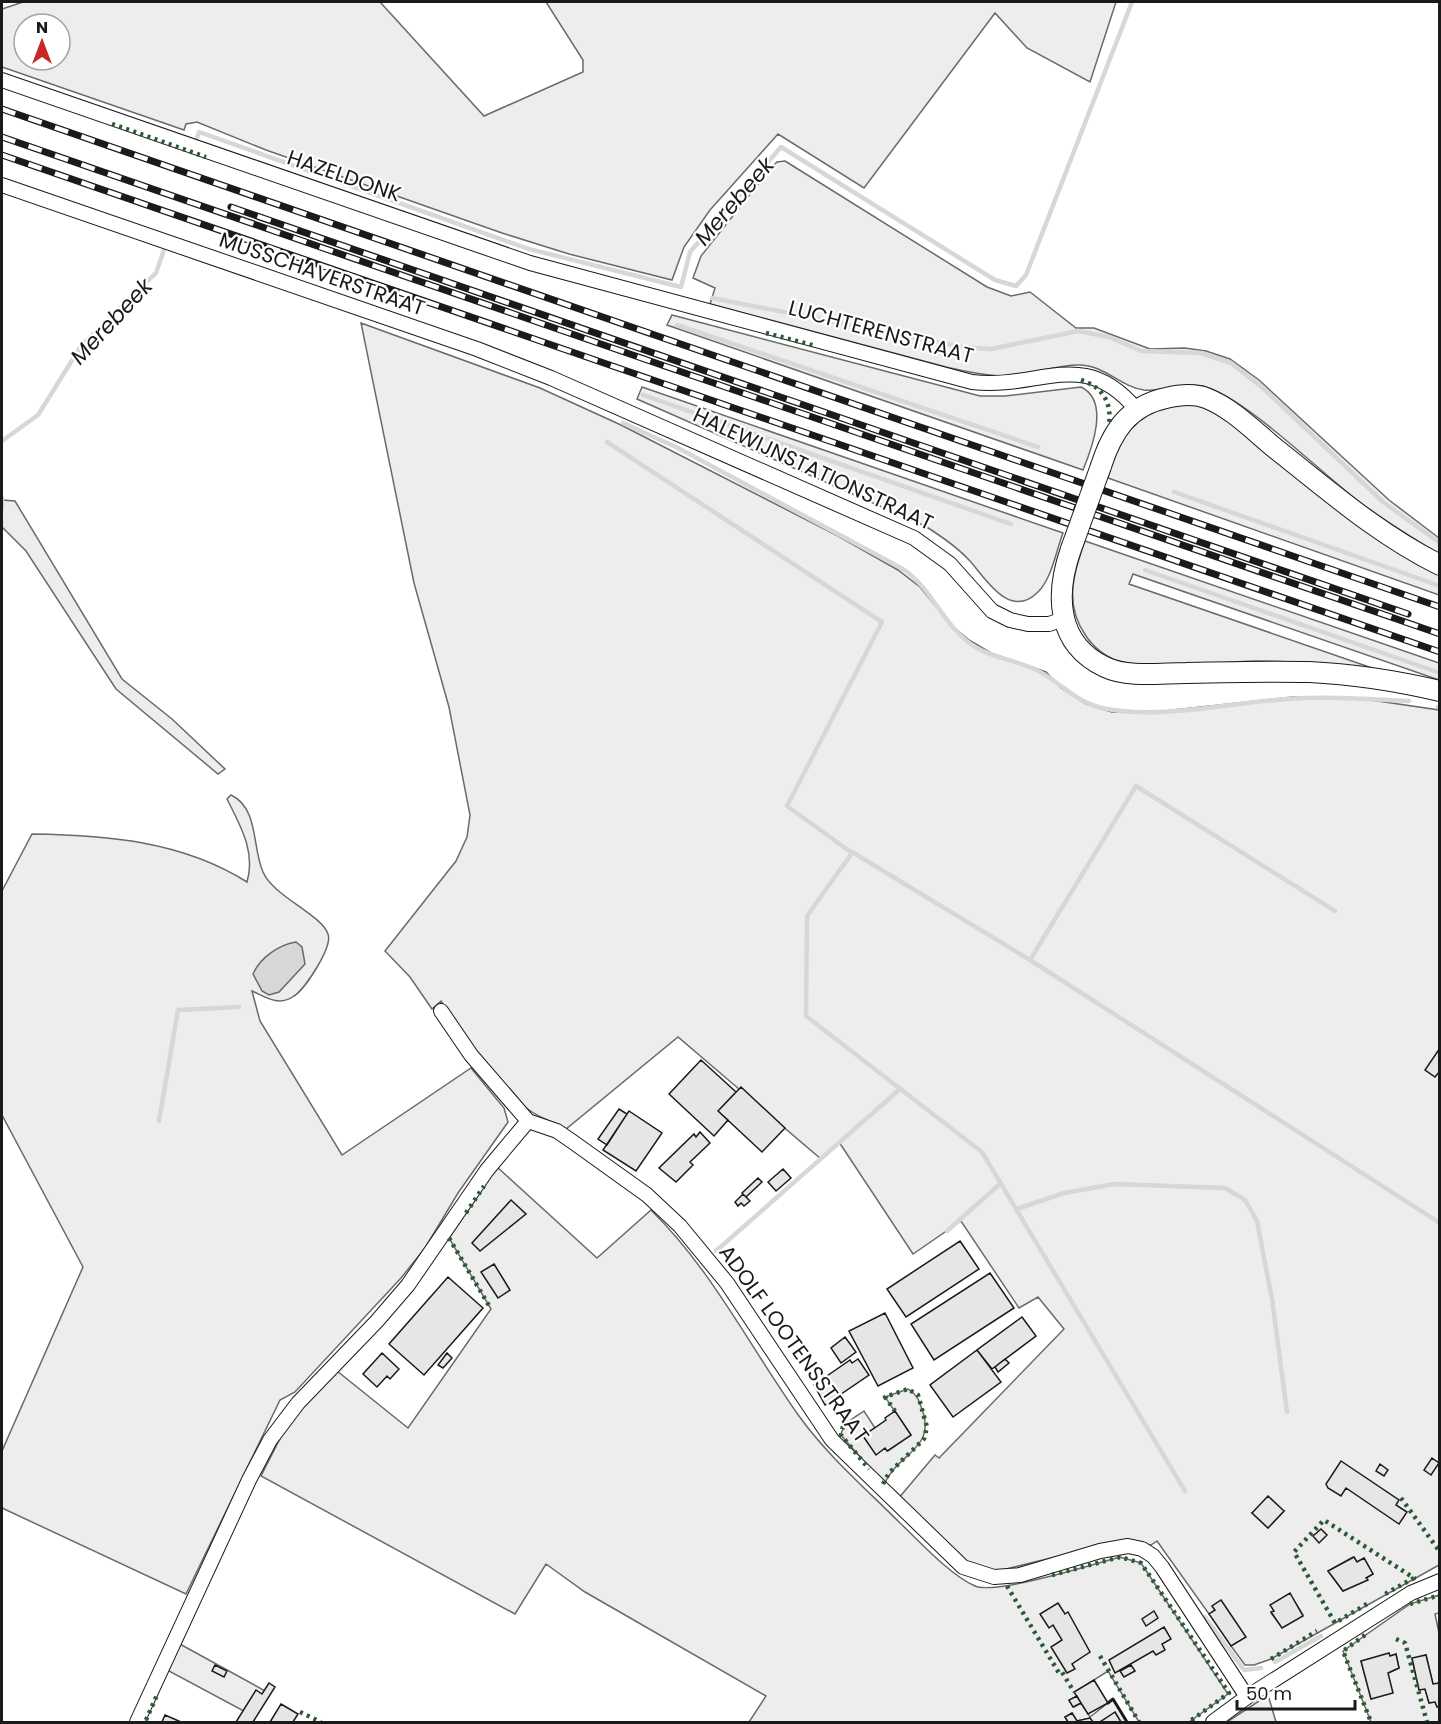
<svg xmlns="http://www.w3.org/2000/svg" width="1441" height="1724" viewBox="0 0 1441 1724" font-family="Poppins,sans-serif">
<rect width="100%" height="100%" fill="#fff"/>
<path fill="#ededed" stroke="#6a6a6a" stroke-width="1.5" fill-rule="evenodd" d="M23,2H380L484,116L583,72V60L546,2H1116L1090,82L1027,48L995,13L864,188L778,134L710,210L684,247L672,280L569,254L502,233L266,150L197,122L186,124L184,130L2,67V9ZM24,24H60V60H24Z
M785,161L987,287L1011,296L1030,292L1076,328H1094L1150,349L1185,348L1206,351L1230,359L1259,380L1389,500L1439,538V554C1410,536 1379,518 1352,496C1316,468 1244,397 1203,386C1183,382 1163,392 1144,390C1121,387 1105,366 1081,365C1055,364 1030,376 1005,376C985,376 965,371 946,367L710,304L715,288L693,278L701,256L771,168L777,162Z
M672,315L980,396H1005L1081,387C1110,401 1092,448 1083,470L667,325Z
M361,323L540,388L621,425L838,536L898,570L920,587L951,625L969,640L991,653L1046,672L1061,688L1086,704L1112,712H1155L1293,697L1357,698L1439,710V1565L1271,1659L1254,1665H1245L1231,1646L1245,1636L1212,1606L1215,1610L1209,1614L1157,1541L1151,1545L1121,1541L998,1571L973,1565L964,1559L898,1499L935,1455L939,1458L1064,1329L1038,1297L1019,1308L961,1221L913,1254L839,1142L821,1159L678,1037L566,1129C554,1122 540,1118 529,1110C497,1088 464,1034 441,1001L432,1009L410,977L385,951L456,861L467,837L470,815L449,707L414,583ZM1284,1511L1268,1528L1252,1513ZM1353,1557L1357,1562L1364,1558L1373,1574L1366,1578L1367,1580L1343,1591L1328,1571ZM1290,1594L1303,1615L1282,1627L1271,1613L1274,1611L1271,1605Z
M642,387L1063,533C1056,551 1052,578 1038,592C1009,621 985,577 969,560C956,546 941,536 925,526L637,399Z
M1178,403L1200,404L1219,414L1439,572V595L1108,478C1118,436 1134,412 1178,403Z
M2,500L15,501L122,679L172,719L225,769L218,774L116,689L26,551L2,527Z
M1085,541L1439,663V680L1133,574L1129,584L1375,669C1335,665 1296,661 1256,661C1220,662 1150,670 1118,661C1106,657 1093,647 1086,636C1064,605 1073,574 1085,541Z
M231,795C259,808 252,848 263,872C273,896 322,915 328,934C333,947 305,989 294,996C279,1007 265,997 252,991L260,1021L342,1155L471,1068L504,1108L508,1122L458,1193L425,1248L401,1278L295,1392L280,1400L186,1594L2,1508V1451L83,1267L2,1115V891L32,834C106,835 182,841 247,882C256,852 240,825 227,799Z
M497,1167L597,1258L651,1210C712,1270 750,1347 799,1416C827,1455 865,1488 899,1522C919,1541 950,1575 975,1586C995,1595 1095,1564 1120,1557L1141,1563L1228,1694L1189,1722H1139L1108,1671L1075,1692L1077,1696L1069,1701L1074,1707L1081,1703L1090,1717L1113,1699L1127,1722H1121L1115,1713L1100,1722H1093L1090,1718L1077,1721L1072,1713L1065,1717L1068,1722H749L766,1696L585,1592L546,1564L515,1614L261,1476L289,1421L337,1371L408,1428L491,1309L449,1238Z
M908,1389C918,1395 919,1401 923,1412C935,1450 896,1454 884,1485L841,1435C843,1423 854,1418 864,1411L875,1428L863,1436L876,1454L885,1448L888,1451L911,1435L885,1397Z
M1439,1595V1613L1435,1614L1439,1633V1683L1433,1684L1426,1655L1412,1659L1419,1690L1425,1689L1429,1703L1435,1702L1437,1706H1439V1722H1371L1343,1651L1410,1604ZM1389,1654L1390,1656L1396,1654L1399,1668L1388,1673L1371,1698L1361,1661Z
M178,1643L267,1692L253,1716L167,1670Z
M1268,1695L1276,1722H1227Z"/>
<path fill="#d7d7d7" stroke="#6a6a6a" stroke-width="1.5" d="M296,942L302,947L305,964L279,992L269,995L262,991L253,974C260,958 278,945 296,942Z"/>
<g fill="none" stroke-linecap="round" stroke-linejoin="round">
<path stroke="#d7d7d7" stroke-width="4.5" d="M197,138L199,132L529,249L681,287L690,252L781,147L995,280L1016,286L1026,275L1132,2
M712,298L962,347L991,349L1078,331L1109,337L1141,351L1201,353L1231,363L1263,388L1383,502L1440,543
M677,325L1038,447
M643,395L1011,524
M623,423L678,448L903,569C934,590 944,629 977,648C994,658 1014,660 1032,668C1057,678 1074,702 1102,708C1157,720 1230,703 1287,699C1328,696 1369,699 1409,701
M2,441L38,415L81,346L156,273L165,247
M607,442L882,622L787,806L852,853L807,916L806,1016L982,1152L1185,1491
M1174,492L1440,586
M2,498V509
M1145,570L1440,673
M1438,707H1440
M852,852L1030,960L1440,1223
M1030,960L1136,786L1335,911
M159,1121L178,1010L239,1007
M1017,1209L1064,1193L1115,1184L1225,1188L1245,1200L1257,1221L1272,1299L1287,1412
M947,1231L1001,1183
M716,1251L900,1089
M1205,1617L1244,1670L1261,1668
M1275,1662L1321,1636"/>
</g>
<path fill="#e6e6e6" stroke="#1a1a1a" stroke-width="1.5" d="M1440,1048V1071L1435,1077L1425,1070Z
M701,1060L736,1092L718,1111L728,1120L714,1136L669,1094Z
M741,1087L785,1128L762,1152L718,1111Z
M619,1109L627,1114L607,1145L598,1139Z
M629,1111L662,1133L636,1171L603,1150Z
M700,1132L710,1143L690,1162L693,1165L676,1182L659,1168L694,1134L696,1137Z
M783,1169L791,1178L776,1191L768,1182Z
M758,1178L762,1182L746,1197L742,1193Z
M743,1194L750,1201L744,1206L741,1203L738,1206L735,1202Z
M511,1200L526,1214L480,1251L472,1243Z
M960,1241L979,1269L906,1317L887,1289Z
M494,1264L510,1290L498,1298L481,1272Z
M990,1273L1014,1308L934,1360L911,1324Z
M448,1277L483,1308L424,1375L389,1344Z
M885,1313L913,1368L878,1386L849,1331Z
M1022,1317L1036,1336L992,1369L977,1350Z
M845,1337L856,1352L841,1363L831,1348Z
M977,1350L1001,1382L953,1417L930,1385Z
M382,1353L399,1369L390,1379L387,1376L377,1387L363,1374Z
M447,1353L452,1358L443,1368L438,1365Z
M858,1359L869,1375L825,1405L814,1385L850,1360L852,1363Z
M1005,1359L1009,1363L998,1372L995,1367Z
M895,1411L911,1435L887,1451L885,1448L876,1455L863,1436L886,1420L885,1418Z
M1432,1458L1439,1463L1431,1475L1424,1470Z
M1341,1461L1399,1500L1396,1505L1407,1512L1399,1524L1346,1488L1341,1496L1328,1488L1326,1484Z
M1380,1464L1388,1470L1384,1476L1376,1471Z
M1268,1496L1284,1511L1268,1528L1252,1513Z
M1321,1529L1327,1535L1319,1543L1313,1536Z
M1354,1557L1357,1562L1364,1558L1373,1574L1366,1578L1368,1580L1343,1591L1328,1571Z
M1290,1593L1303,1616L1282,1628L1271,1612L1274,1611L1270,1605Z
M1221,1600L1246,1637L1231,1646L1209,1614L1215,1610L1212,1606Z
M1058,1603L1065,1614L1068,1612L1090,1652L1072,1664L1075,1669L1067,1673L1051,1647L1062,1640L1053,1625L1049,1628L1040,1614Z
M1154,1611L1158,1618L1146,1626L1142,1619Z
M1164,1627L1171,1639L1162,1644L1165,1650L1156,1655L1153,1651L1115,1673L1109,1660Z
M1389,1653L1390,1656L1396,1654L1399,1668L1388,1673L1393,1693L1371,1699L1361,1661Z
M1426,1655L1433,1684L1440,1683V1706L1437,1707L1435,1702L1429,1703L1425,1689L1419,1690L1412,1658Z
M215,1665L227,1671L224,1677L212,1671Z
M1131,1665L1135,1671L1124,1677L1120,1671Z
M1094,1680L1108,1703L1088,1714L1074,1692Z
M269,1683L275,1687L253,1722H236L256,1690L262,1694Z
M1077,1696L1081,1703L1073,1707L1069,1700Z
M281,1704L298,1714L293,1722H270Z
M1115,1712L1121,1722H1100Z
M1072,1713L1077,1721L1090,1718L1093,1722H1068L1065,1717Z
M165,1715L181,1722H162Z"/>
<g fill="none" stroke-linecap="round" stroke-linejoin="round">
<g stroke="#1a1a1a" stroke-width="16">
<path id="street" d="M2,80L530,263L972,382C1040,390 1083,346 1136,409
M2,185L477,349L551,378L914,538L950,564L992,611L1010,620L1028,624H1049L1064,619
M441,1011L471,1055L528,1121
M137,1722L249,1480L270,1440L298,1403L377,1321L408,1285L487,1170L528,1121L557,1131L573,1142L647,1195L680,1226L727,1283L832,1440L963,1567L994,1577L1020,1575L1100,1551L1128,1546L1142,1549L1153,1556L1162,1567L1247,1697L1411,1593L1440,1581
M1213,1722L1247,1697"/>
</g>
<g stroke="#1a1a1a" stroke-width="22">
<path id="secondary" d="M1101,466C1112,432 1128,406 1166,398C1179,395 1193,393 1206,398C1232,408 1254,431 1276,449C1328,490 1379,535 1440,565
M1071,549C1055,594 1056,644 1105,667C1128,678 1161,673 1186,673C1227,672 1268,671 1309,672C1353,674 1397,681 1440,691"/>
</g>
<use href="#street" stroke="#fff" stroke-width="14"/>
<use href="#secondary" stroke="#fff" stroke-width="20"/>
<g stroke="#1a1a1a" stroke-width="7">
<path id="rail" d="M2,109L1440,607
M2,137L1440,634
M2,155L1440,652
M231,207L1408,614"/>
</g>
<use href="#rail" stroke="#fff" stroke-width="4.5" stroke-dasharray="14" stroke-linecap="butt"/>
<g stroke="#1a1a1a" stroke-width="22" stroke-linecap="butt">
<path id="secondary-bridge" d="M1071,549L1101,466"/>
</g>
<use href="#secondary-bridge" stroke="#fff" stroke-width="20"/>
<path stroke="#2b5a34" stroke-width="4.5" stroke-dasharray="3 4.5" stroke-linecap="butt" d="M112,124L206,157
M766,333L816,346
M1081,380C1102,387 1112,401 1109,425
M466,1213L484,1186
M449,1238L491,1309
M849,1422L843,1426L841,1435L869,1469
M883,1484L889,1473L924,1439L927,1427L918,1395L908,1389L885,1397L895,1411
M1401,1498L1440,1552
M1052,1575L1120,1557L1141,1563L1229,1693L1189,1722
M1007,1586L1059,1673L1062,1672L1074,1692
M1367,1604L1335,1623L1294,1552L1324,1520L1414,1578L1385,1594
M1410,1604L1440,1595
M1365,1635L1343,1651L1371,1722
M1396,1639L1405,1643L1427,1722
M1100,1656L1139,1722
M1271,1659L1317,1631
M300,1712L321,1722
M146,1720L157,1695"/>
<path stroke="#1a1a1a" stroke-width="3" d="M1108,1703L1113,1699L1127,1722"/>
</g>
<g text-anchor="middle" stroke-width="4.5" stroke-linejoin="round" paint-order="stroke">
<g font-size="21" fill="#1a1a1a" stroke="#fff">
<text transform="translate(344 176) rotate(19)" y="7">HAZELDONK</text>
<text transform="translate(322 274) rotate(19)" y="7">MUSSCHAVERSTRAAT</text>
<text transform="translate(881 332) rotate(15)" y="7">LUCHTERENSTRAAT</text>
<text transform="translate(813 469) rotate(25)" y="7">HALEWIJNSTATIONSTRAAT</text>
<text transform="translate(794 1344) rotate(54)" y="7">ADOLF LOOTENSSTRAAT</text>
</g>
<g font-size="22" font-style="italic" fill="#1a1a1a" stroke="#fff">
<text transform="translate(734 201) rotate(-49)" y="8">Merebeek</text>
<text transform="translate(111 321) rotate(-47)" y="8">Merebeek</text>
</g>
</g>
<rect width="1441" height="1724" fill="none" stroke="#1a1a1a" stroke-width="6"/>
<g transform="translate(42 42)"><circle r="28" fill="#ffffff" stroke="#a3a3a3" stroke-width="1.5"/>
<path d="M0-4.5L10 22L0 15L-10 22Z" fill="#c62828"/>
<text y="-9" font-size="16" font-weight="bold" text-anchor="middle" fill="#1a1a1a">N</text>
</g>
<path d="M1237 1700v9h118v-9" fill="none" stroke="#1a1a1a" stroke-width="3"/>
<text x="1246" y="1700" font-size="18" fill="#1a1a1a" stroke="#ffffff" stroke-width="4.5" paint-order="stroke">50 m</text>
</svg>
